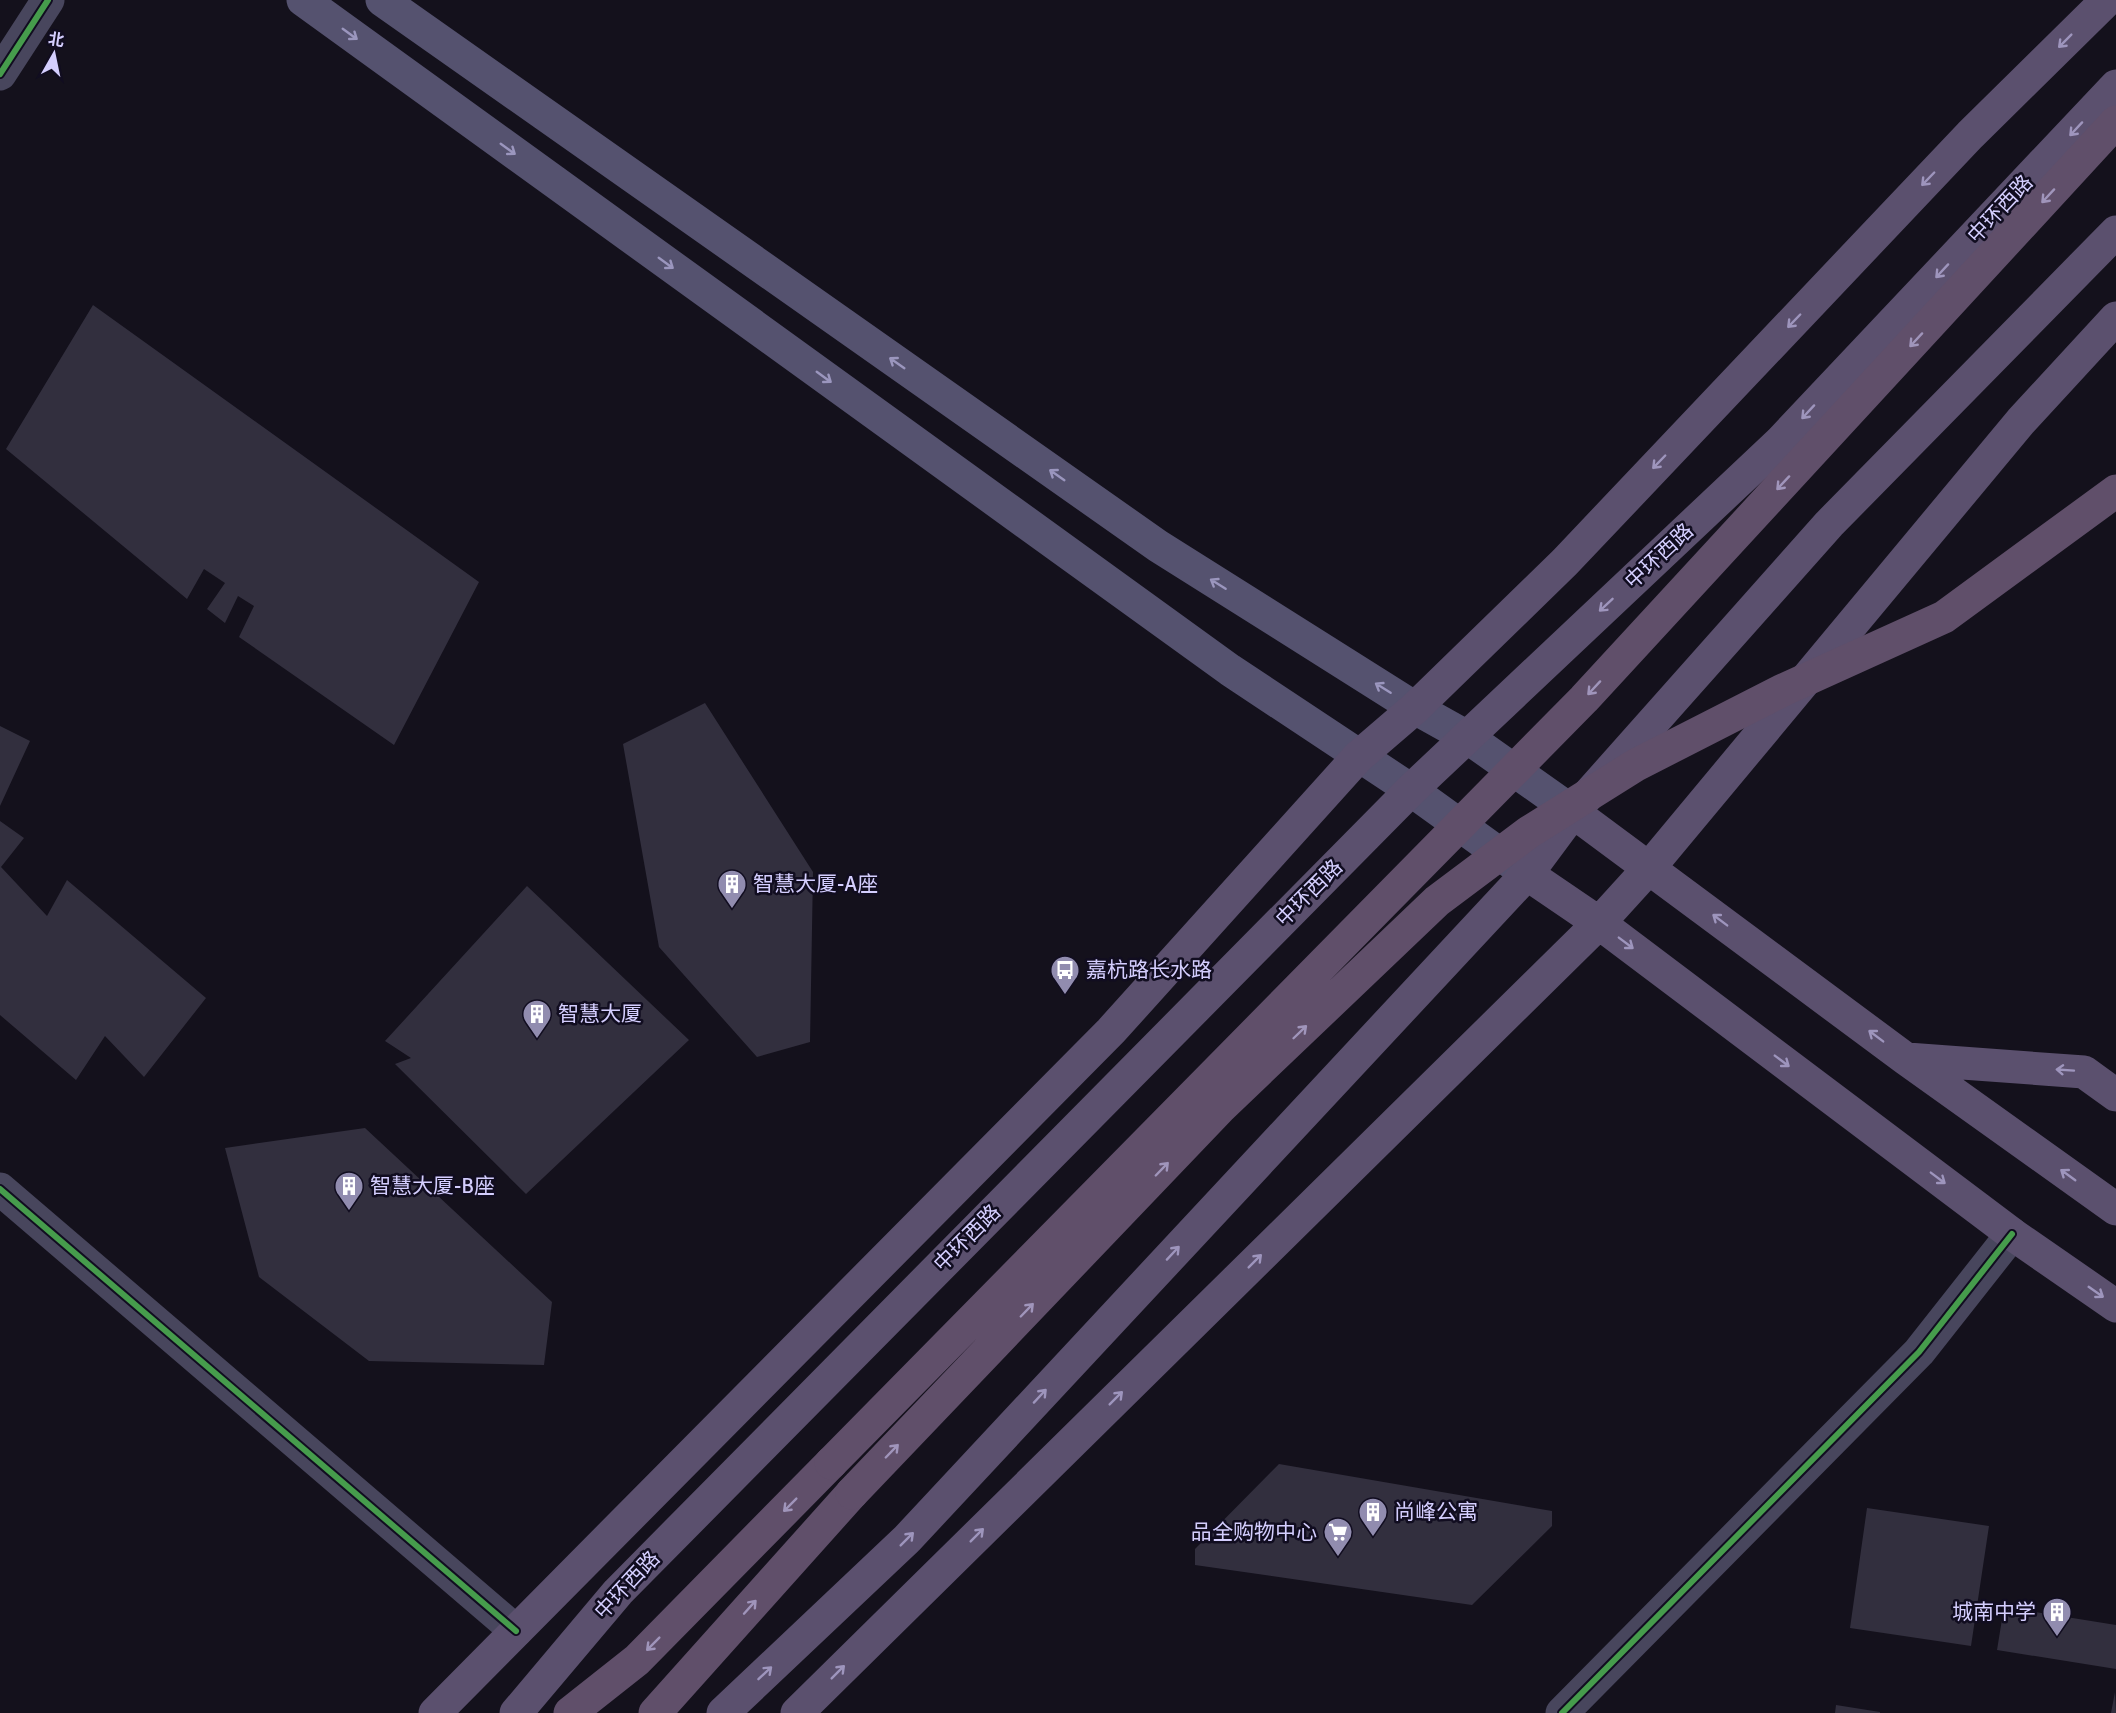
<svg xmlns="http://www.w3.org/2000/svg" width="2116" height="1713" viewBox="0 0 2116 1713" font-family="Signika,'Noto Sans SC',sans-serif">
<rect width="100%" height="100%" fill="#14111c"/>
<path fill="#322f3e" d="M93,305L479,582L394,745L239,637L254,606L238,596L225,623L207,609L225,583L204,569L187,599L6,449Z
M705,703L813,872L810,1042L757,1057L659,947L623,744Z
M0,726L30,741L0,806Z
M0,821L24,838L1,867L47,916L67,880L206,998L144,1077L105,1036L76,1080L0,1015Z
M527,886L689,1040L526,1194L395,1064L411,1058L385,1041Z
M365,1128L552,1302L544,1365L369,1361L259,1277L225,1148Z
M1279,1464L1552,1511V1526L1472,1605L1195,1565V1549Z
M1867,1508L1989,1526L1971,1646L1850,1628Z
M2004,1607L2116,1625V1669L1997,1650Z
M2115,1692L2116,1713H2111Z
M1836,1705L1880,1712V1713H1835Z"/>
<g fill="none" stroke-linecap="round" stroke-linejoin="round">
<path stroke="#48465d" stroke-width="33" d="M0,74L48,0
M0,1189L516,1631"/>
<path stroke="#48465d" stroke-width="33" d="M1562,1713L1919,1352L2012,1234"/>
<path stroke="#55526f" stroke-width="33" d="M303,0L1230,670L1411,790L1522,870
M382,0L1158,546L1415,708L1467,737L1573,812"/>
<path stroke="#5b506e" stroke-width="33" d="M1573,812L1906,1059L2116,1209
M1527,874L1599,923L2012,1234L2116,1306
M1907,1059L2084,1072L2116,1095
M435,1713L1111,1031L1358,757L1415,708L1565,562L1970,135L2107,0
M516,1713L618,1592L1411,790L1780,442L2116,86
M723,1713L907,1539L1527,874L1573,812L1829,524L2116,232
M797,1713L1599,923L1649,868L2021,421L2116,318"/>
<path stroke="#604f6a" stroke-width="33" d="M570,1713L637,1660L831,1463
M655,1713L852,1493"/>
<path stroke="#604f6a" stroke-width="33" d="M831,1463L1584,699L2116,122
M852,1493L1220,1108L1437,901L1529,832L1636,765L1783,690L1944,617L2116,491"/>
<g stroke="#110d20" stroke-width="10">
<path id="cycleway" d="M0,74L48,0
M0,1189L516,1631
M1562,1713L1919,1352L2012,1234"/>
</g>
<use href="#cycleway" stroke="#469c4c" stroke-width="6"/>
</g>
<defs><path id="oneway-shaft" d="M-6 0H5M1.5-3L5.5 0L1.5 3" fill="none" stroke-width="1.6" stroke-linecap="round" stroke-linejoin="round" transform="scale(1.5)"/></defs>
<g stroke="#9b96be">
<use href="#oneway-shaft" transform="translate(350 34) rotate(36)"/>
<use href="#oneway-shaft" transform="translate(508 149) rotate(36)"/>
<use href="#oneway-shaft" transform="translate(666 263) rotate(36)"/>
<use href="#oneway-shaft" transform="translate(897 363) rotate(-145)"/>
<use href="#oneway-shaft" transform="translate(824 377) rotate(36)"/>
<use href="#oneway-shaft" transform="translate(1057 475) rotate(-145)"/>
<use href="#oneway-shaft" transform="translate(1218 584) rotate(-148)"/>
<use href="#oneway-shaft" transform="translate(1383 688) rotate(-148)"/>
</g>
<g stroke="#9e95bd">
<use href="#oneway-shaft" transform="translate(2065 41) rotate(135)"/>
<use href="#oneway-shaft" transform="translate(2076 129) rotate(133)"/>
<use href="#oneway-shaft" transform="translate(1928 179) rotate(134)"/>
<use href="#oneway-shaft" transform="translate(1942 271) rotate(133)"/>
<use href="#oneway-shaft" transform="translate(1794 321) rotate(134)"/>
<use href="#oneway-shaft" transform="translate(1808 412) rotate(133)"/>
<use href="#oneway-shaft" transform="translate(1659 462) rotate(134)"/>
<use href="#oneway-shaft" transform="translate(1606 605) rotate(137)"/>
<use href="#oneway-shaft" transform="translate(1720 920) rotate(-143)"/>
<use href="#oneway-shaft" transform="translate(1626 943) rotate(37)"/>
<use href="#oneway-shaft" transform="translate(1876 1036) rotate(-143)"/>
<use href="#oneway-shaft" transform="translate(1782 1061) rotate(37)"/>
<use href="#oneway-shaft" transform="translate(2065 1070) rotate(-176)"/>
<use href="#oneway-shaft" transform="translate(2068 1175) rotate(-144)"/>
<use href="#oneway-shaft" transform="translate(1938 1178) rotate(37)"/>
<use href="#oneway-shaft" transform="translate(1173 1253) rotate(-47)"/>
<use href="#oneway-shaft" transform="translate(1255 1261) rotate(-45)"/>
<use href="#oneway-shaft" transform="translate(2096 1292) rotate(35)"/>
<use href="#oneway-shaft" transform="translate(1040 1396) rotate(-47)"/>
<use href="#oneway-shaft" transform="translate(1116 1398) rotate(-45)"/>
<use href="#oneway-shaft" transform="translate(977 1535) rotate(-45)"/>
<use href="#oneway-shaft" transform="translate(907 1539) rotate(-45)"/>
<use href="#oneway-shaft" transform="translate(838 1672) rotate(-45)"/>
<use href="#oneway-shaft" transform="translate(765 1673) rotate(-43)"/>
</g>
<g stroke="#a095bb">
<use href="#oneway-shaft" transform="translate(2048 196) rotate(133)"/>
<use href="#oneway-shaft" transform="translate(1916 340) rotate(133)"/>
<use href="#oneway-shaft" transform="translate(1783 483) rotate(133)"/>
<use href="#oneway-shaft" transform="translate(1594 688) rotate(133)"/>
<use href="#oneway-shaft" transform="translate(1300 1032) rotate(-44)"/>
<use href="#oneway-shaft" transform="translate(1162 1169) rotate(-46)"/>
<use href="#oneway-shaft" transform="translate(1027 1310) rotate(-46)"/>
<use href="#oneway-shaft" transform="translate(892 1451) rotate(-46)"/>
<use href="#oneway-shaft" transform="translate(790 1505) rotate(135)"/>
<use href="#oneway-shaft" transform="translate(750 1607) rotate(-48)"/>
<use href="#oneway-shaft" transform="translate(653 1644) rotate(135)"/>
</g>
<defs>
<g id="building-pin" transform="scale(1.5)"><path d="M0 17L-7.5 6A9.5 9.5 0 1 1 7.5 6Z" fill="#918caf" stroke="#110d20"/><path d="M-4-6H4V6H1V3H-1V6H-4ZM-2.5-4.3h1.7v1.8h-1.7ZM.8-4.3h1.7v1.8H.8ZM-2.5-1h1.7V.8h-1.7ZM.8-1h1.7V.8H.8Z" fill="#fff"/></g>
<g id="bus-pin" transform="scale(1.5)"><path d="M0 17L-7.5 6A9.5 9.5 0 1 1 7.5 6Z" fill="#918caf" stroke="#110d20"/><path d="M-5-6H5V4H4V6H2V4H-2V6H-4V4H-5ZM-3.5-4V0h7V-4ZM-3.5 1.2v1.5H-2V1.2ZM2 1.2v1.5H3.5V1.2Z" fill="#fff"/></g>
<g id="supermarket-pin" transform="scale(1.5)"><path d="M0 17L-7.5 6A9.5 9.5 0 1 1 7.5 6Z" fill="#918caf" stroke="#110d20"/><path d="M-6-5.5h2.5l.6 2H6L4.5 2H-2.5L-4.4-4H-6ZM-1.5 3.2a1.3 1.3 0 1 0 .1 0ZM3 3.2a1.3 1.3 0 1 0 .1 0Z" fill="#fff"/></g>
</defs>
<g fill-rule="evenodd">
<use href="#building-pin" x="732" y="884"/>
<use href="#bus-pin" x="1065" y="970"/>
<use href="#building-pin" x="537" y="1014"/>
<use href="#building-pin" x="349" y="1186"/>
<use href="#building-pin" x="1373" y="1512"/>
<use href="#supermarket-pin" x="1338" y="1532"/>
<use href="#building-pin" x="2057" y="1612"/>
</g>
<g text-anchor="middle" stroke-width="5" stroke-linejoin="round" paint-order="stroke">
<g font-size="21" fill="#d4cefe" stroke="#110d20">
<text transform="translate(2000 209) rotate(-47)" y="7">中环西路</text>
<text transform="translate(1659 556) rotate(-43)" y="7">中环西路</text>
<text transform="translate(1309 893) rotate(-45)" y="7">中环西路</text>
<text transform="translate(967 1238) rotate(-45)" y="7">中环西路</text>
<text transform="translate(627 1585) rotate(-47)" y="7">中环西路</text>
</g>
<g font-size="21" fill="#d4cefe" stroke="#110d20" text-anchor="start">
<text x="753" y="891">智慧大厦-A座</text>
<text x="1086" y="977">嘉杭路长水路</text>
<text x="558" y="1021">智慧大厦</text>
<text x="370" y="1193">智慧大厦-B座</text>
<text x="1394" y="1519">尚峰公寓</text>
<text x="1317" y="1539" text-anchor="end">品全购物中心</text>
<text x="2036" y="1619" text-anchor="end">城南中学</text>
</g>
</g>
<g transform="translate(54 54) rotate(9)" stroke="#110d20" stroke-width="4.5" paint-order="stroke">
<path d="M0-4.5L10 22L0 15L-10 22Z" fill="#d4cefe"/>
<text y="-9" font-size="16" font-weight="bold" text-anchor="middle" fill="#d4cefe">北</text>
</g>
</svg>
